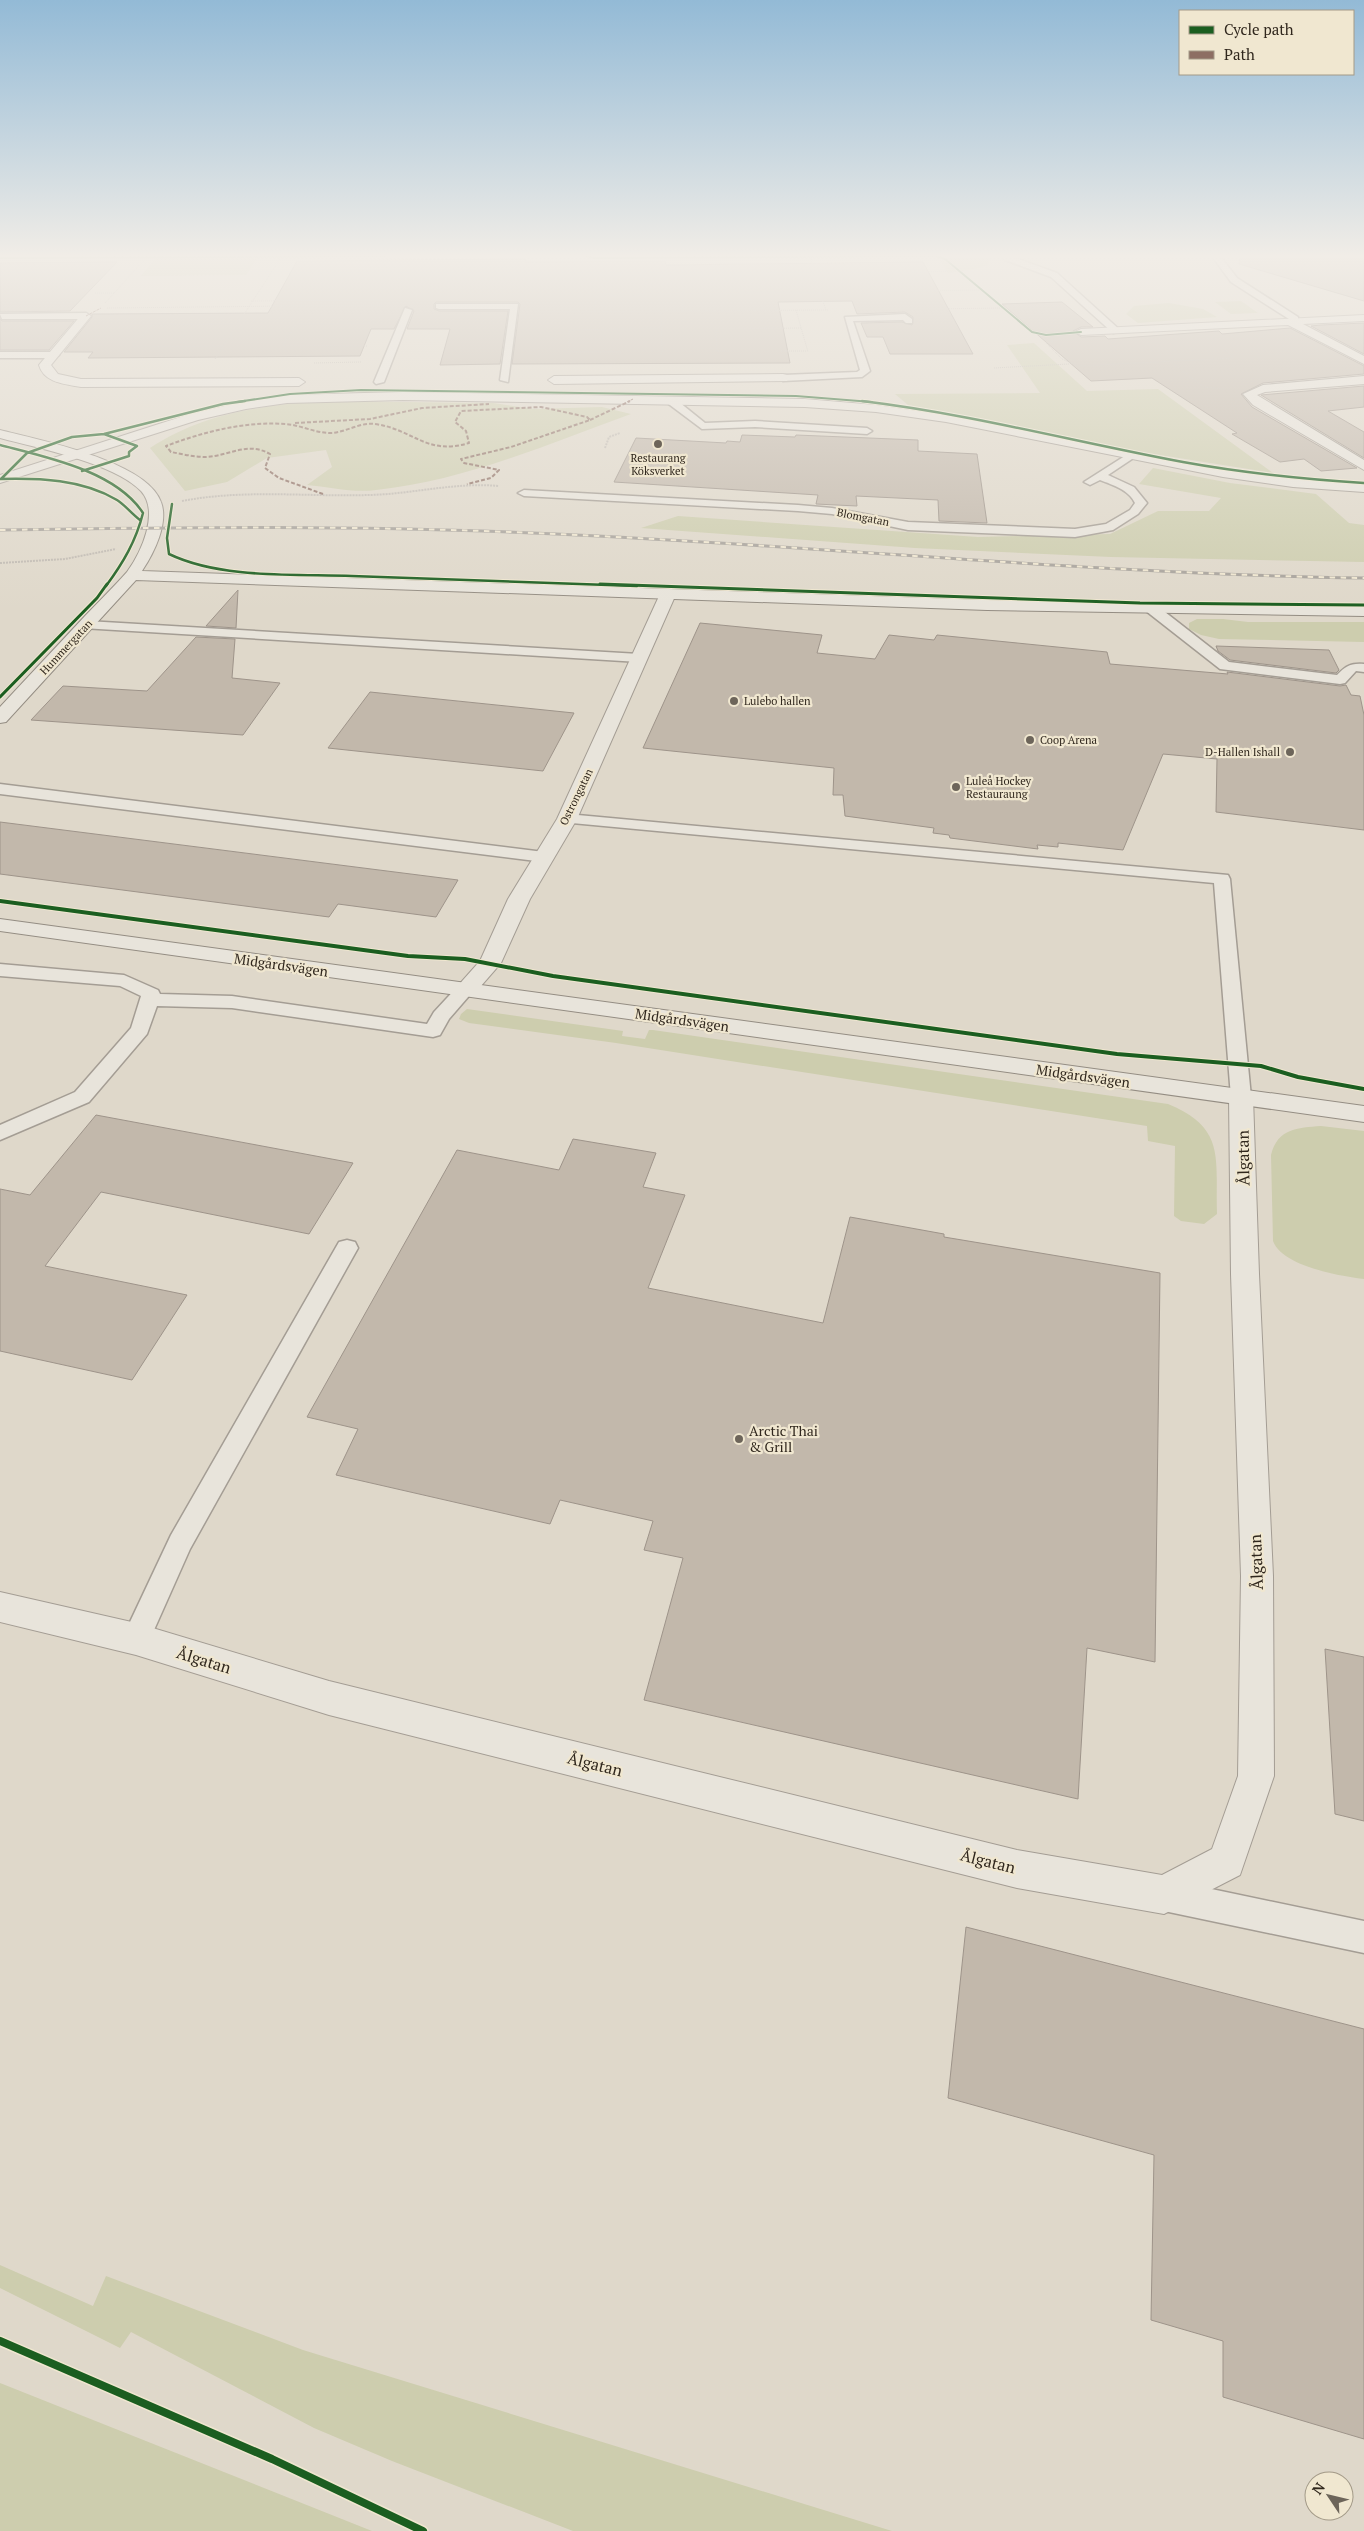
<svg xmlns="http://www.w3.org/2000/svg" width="1364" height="2531" viewBox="0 0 1364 2531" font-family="'PT Serif',serif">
<rect width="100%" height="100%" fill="#dfd8ca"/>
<path fill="#cdcdae" d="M938,256H991L988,265L975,269L948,273Z
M258,257L246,275L141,276L156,258Z
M1241,301L1258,313L1231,314L1215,302Z
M1169,303L1203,309L1217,317L1138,323L1126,314L1134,306Z
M1034,343L1087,391L1158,389L1273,473L1141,452L908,405L895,394L1040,393L1007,345Z
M313,401L493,403L535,409L602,407L631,414C548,444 464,481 376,490C354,493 329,487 307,485L332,467L326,450L267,458L227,482L185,491L150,448C203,414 251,408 313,401Z
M1153,468L1230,483L1316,494L1349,523L1364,525V562L1111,557L915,548L641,528L678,516L978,537L1110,534L1158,511H1209L1221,498L1139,484Z
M1197,619H1223L1248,622H1364V642L1219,639L1201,635L1189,629V623Z
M467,1009L623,1031L622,1036L645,1039L649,1030H653L1168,1104C1227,1128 1215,1160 1217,1214L1204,1224L1181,1221L1174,1216L1175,1146L1148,1141L1147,1126L616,1043L469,1023L459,1019L461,1014Z
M1321,1126L1364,1131V1279C1339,1276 1282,1266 1273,1241L1271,1155C1278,1128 1297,1128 1321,1126Z
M0,2265L93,2306L106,2276L303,2350L892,2531H573L392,2461L314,2428L131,2332L120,2348L0,2288Z
M0,2383L372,2531H0Z"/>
<path fill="#c2b8ab" stroke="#9e948a" d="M1240,256H1364V301L1239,264Z
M526,259L525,262L665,261L666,265L923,262L973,354H890L883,337H867L861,323L902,322L912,325L913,317L905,312L857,314L852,301L778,302L790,363L512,364L520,304L518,302H436L434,304V309L439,311H508L500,364L440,365L450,329H407L414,311L406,306L394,329H371L360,356L88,358L93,352H64L92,317V314L268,313L297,261Z
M117,262L70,311L0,312V263Z
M1062,302L1093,327H1081L1073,331L1081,337L1105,336L1108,339L1219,331L1222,334L1290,328L1364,366V374L1263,383L1241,394L1252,407L1357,468L1321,471L1304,459L1280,462L1232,434L1237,433L1152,378L1091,381L1002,304Z
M0,319L2,321H74L49,350H0Z
M1364,323V354L1311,326L1321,325Z
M1364,386V407L1328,411L1364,432V458L1261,395Z
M742,435L795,437L796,435L918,440V451L977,454L987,523L939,521L938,500L856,496L857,506L816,504L818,495L614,482L636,438L726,443L727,441L740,442Z
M238,590L236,628L206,626Z
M700,623L822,635L817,653L875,659L889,635L934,640L937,635L1107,652L1110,664L1228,674L1227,672L1340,686L1346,685L1351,695L1360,696L1364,715V830L1216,812L1217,759L1163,754L1123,850L1058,843V847L1037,845L1038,849L950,838L949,835L933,833L934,828L845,816L843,795H833L834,768L643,748Z
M196,637L235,639L232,678L280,683L243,735L31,720L63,686L147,691Z
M1216,646L1329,650L1339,670L1336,673L1230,660L1218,651Z
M370,692L574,713L543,771L328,748Z
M0,822L458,880L436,917L338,904L329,917L0,874Z
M96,1115L353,1163L309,1234L101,1192L45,1266L187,1295L132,1380L0,1351V1189L30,1195Z
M573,1139L656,1153L643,1187L685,1195L648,1288L823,1323L850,1217L944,1234V1237L1160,1273L1155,1662L1087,1648L1078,1799L644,1700L683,1558L644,1550L653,1521L560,1500L550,1524L336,1475L358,1429L307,1417L457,1150L559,1170Z
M1325,1649L1364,1657V1821L1335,1814Z
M966,1927L1364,2029V2439L1223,2397V2341L1151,2320L1154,2155L948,2098Z"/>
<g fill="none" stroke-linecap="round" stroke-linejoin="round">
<g stroke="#a49d94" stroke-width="3">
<path id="lane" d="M1002,256H1010L1057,273L1121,331L1113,333L1051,277L1005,260Z
M1212,256H1220L1237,278L1298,317V321L1287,324L1286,322L1289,319L1231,282Z
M436,304H518L508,382L500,380L510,309H439L436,308Z
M405,308L412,310L384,382L376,384L374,382Z
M0,314L86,313L90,316L86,319H2Z
M905,314L912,319V323H906L903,320L853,321L870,371L862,377L783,381L778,378L783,375L857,372L860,370L845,317Z
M0,352H54L59,355L54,358H0Z
M666,398H674L705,423L755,421L867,428L872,431L867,434L755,427L702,429L666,402Z
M1128,454L1132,455V459L1108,475L1134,487L1147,503L1138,514L1113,530L1075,537L908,530L832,514L798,511L524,496L518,493L524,490L798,505L832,508L908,522L1075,529L1106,524L1130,510L1135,503C1129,490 1113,485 1100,480L1090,485L1084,482Z
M1151,604L1156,605L1229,662L1337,675C1346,666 1350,663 1364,664V672L1356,671L1345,683L1340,684L1220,669L1146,611L1144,608Z
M87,621L639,654L646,658L639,662L82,628L80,625L82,622Z
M0,784L544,852L550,853L552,857L550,861L544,862L0,794Z
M567,814L1228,875L1230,879L1251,1097L1248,1102L1241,1104L1234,1102L1231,1097L1214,883L561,822L559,819L561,816Z
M0,964L124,975L158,990L160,994L232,996L427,1024L434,1012L459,985H473L475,989L449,1019L440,1035L433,1037L232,1008L157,1006L147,1034L89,1102L0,1140V1125L75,1092L131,1028L141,996L120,986L0,976Z
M347,1240L355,1242L358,1248L190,1549L146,1648L136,1652L126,1648L122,1639L171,1535L339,1242Z
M1164,1879L1364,1921V1953L1164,1911L1153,1906L1148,1895L1153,1884Z"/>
</g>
<g stroke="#a49d94" stroke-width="2">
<path id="street" d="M86,313L91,316L51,365L58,374L81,379L299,378L305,382L299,386L81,387C65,384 44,383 39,365L82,314Z
M1364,315V321L1303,324L1364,356V364L1288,325L1081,335L1075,332L1081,329Z
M783,374L787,375V381L554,384L548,380L554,376Z
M1364,376V384L1265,392L1257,395L1364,460V470L1253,405L1243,394L1263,385Z
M403,392L805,399L876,405L946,415L1223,469L1293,479L1364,484V492L1293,487L1223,477L946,422L876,412L805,407L403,400L287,403L246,409L198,420L0,483V475L190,414L246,401L287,395Z
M668,589L676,594L577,819L530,899L501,963L474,994L466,996L458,994L455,989L480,961L508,899L557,819L660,594Z
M1241,1089L1250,1091L1253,1097L1259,1274L1273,1576L1274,1776L1240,1875L1164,1914L1017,1888L329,1715L136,1655L0,1622V1592L136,1623L329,1681L1017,1850L1162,1875L1212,1849L1238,1776L1241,1576L1231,1274L1229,1097L1232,1091Z"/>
</g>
<g stroke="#948d83" stroke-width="2">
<path id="secondary" d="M0,430C39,440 147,461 161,502C169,523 154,553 142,571L987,600L1364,606V616L987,610L136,580L6,722L0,723V707C28,677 57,646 85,616C99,601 114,587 127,572C141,553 160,512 141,491C114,463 37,448 0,438Z
M0,919L1364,1106V1122L0,931Z"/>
</g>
<path stroke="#c0bab2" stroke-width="1" stroke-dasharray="1 1" stroke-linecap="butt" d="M709,256L710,258
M811,257L813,273L826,310
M682,258L683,311
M960,271L864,273L872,291L982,290
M813,273L736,274L740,292H820
M594,275H646L645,294L627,297L597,294L593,286Z
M0,277L7,272L75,271L55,291
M447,284L453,268L532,267
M645,284H682
M395,287H314L325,269L403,268
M528,288L536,256
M394,289L410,256
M95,293H114
M251,301L385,300
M105,303L148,256
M107,308L383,305
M927,309L1004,308
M796,310L808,352
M661,311L662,354
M537,312L828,310
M594,312L597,294
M1057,340L1046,343L1062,359L1078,366L1233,358L1226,350
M223,346L132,347L152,325L237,324
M367,346L283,345L296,324L376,323
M729,351H717L716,329L801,328
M781,351H807
M621,352H569V330L661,328
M215,359L282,256
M1172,362L1203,387L1224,389
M314,363L361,362
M994,368L1069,364"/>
<path stroke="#c0bab2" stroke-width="2" stroke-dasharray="2 1" stroke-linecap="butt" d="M605,448L609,437L620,433
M182,501C245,489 306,497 369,495C413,494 455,482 499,486
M0,563L65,559L116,549"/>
<use href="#lane" fill="#e8e4db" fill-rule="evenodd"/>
<use href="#street" fill="#e8e4db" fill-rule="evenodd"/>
<use href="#secondary" fill="#e8e4db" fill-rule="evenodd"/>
<g stroke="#a7a29b" stroke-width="3">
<path id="rail" d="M0,530C185,527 370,525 556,534C825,546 1094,574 1364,578"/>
</g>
<use href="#rail" stroke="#f0e7d0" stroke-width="2" stroke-dasharray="5.5" stroke-linecap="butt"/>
<path stroke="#8d6e63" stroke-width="1" stroke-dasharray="3 1" stroke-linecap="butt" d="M86,316L101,308
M627,402L633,399"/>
<path stroke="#8d6e63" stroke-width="2" stroke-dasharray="4 2" stroke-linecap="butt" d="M590,420L630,401
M295,423L370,419L422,408L489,404
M323,494L279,478L265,468L270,454C247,441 229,456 206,457C194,457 182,454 171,452L166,446C203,432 245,421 285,424C301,425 315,433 330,433C345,433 359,422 375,424C413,429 426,456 469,443L466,431L455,422L461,411L541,407L587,417L590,420L511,447L461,459L464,463L499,470L491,478L467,484"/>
<g stroke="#f0e7d0" stroke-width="3">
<path id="cycleway-far4" d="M586,256L594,258L936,256L945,259L1032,332L1046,335L1081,332
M0,258L384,256
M237,402L290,394L361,390L796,396L872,402"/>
</g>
<g stroke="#f0e7d0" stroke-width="4.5">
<path id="cycleway-far3" d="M862,401C970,414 1076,442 1183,462C1243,473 1303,479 1364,483
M0,445C46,457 116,471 143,513C136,541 123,563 106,586
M82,471L129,456V452L137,446L104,434
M0,479C39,478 82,479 117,500C125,505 132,514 140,520
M1,479L27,453L72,437L104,434L223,404L245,401
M172,504L167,538L169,554C221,579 295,574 352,576C447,579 542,582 637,586"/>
</g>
<g stroke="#f0e7d0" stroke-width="5">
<path id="cycleway-far2" d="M600,584L1140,603L1364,605
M0,697L97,598L107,584"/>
</g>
<g stroke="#f0e7d0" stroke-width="6">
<path id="cycleway-far1" d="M0,901L408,956L465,959L553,976L1117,1054L1261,1066L1298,1077L1364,1089"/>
</g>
<g stroke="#f0e7d0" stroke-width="11">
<path id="cycleway" d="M0,2341L272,2459L423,2531"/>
</g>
<use href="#cycleway-far4" stroke="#1b5e20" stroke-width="2"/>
<use href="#cycleway-far3" stroke="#1b5e20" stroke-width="2.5"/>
<use href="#cycleway-far2" stroke="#1b5e20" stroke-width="3"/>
<use href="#cycleway-far1" stroke="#1b5e20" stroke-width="4"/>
<use href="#cycleway" stroke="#1b5e20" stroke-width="8"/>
</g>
<linearGradient id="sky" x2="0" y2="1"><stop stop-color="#93bad6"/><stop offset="0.42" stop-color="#f1ede7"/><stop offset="1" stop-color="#f1ede7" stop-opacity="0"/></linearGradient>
<rect width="1364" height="610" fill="url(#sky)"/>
<g fill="#6d655a" stroke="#f0e7d0" stroke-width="2">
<circle cx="658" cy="444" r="5"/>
<circle cx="734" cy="701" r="5"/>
<circle cx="1030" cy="740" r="5"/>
<circle cx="1290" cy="752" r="5"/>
<circle cx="956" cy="787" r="5"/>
<circle cx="739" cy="1439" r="5"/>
</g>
<g text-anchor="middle" stroke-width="4.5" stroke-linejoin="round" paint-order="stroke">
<g font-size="11" fill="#30271d" stroke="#f0e7d0" text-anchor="start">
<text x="658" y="462" text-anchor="middle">Restaurang<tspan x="658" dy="13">Köksverket</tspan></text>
<text x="744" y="705">Lulebo hallen</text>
<text x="1040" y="744">Coop Arena</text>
<text x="1280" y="756" text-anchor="end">D-Hallen Ishall</text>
<text x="966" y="785">Luleå Hockey<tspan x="966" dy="13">Restauraung</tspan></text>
</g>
<g font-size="11" fill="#30271d" stroke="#f0e7d0">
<text transform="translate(863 517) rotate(11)" y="4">Blomgatan</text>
<text transform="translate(66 647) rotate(-47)" y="4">Hummergatan</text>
<text transform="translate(576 797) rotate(-64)" y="4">Ostrongatan</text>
</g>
<g font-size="14" fill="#30271d" stroke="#f0e7d0">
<text transform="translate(281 965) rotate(8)" y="5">Midgårdsvägen</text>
<text transform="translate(682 1020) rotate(8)" y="5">Midgårdsvägen</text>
<text transform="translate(1083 1076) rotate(8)" y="5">Midgårdsvägen</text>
</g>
<g font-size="14" fill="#30271d" stroke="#f0e7d0" text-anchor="start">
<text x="749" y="1436">Arctic Thai<tspan x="749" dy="16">&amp; Grill</tspan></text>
</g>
<g font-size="16" fill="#30271d" stroke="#f0e7d0">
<text transform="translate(1243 1158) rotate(-91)" y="6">Ålgatan</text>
<text transform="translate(1256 1562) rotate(-92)" y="6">Ålgatan</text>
<text transform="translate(204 1660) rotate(17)" y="6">Ålgatan</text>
<text transform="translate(595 1764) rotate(14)" y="6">Ålgatan</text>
<text transform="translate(988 1861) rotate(14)" y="6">Ålgatan</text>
</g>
</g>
<rect x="1179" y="10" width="175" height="65" fill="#f0e7d0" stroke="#a39a88"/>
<rect x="1189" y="26" width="25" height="8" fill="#1b5e20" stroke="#a39a88"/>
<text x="1224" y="35" font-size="15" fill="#30271d">Cycle path</text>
<rect x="1189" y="51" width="25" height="8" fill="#8d6e63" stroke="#a39a88"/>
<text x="1224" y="60" font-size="15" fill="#30271d">Path</text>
<g transform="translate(1329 2496) rotate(305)"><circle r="24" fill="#f0e7d0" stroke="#a39a88"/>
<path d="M0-4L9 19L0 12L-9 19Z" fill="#6d655a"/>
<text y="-8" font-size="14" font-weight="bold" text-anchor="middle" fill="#30271d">N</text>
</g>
</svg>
